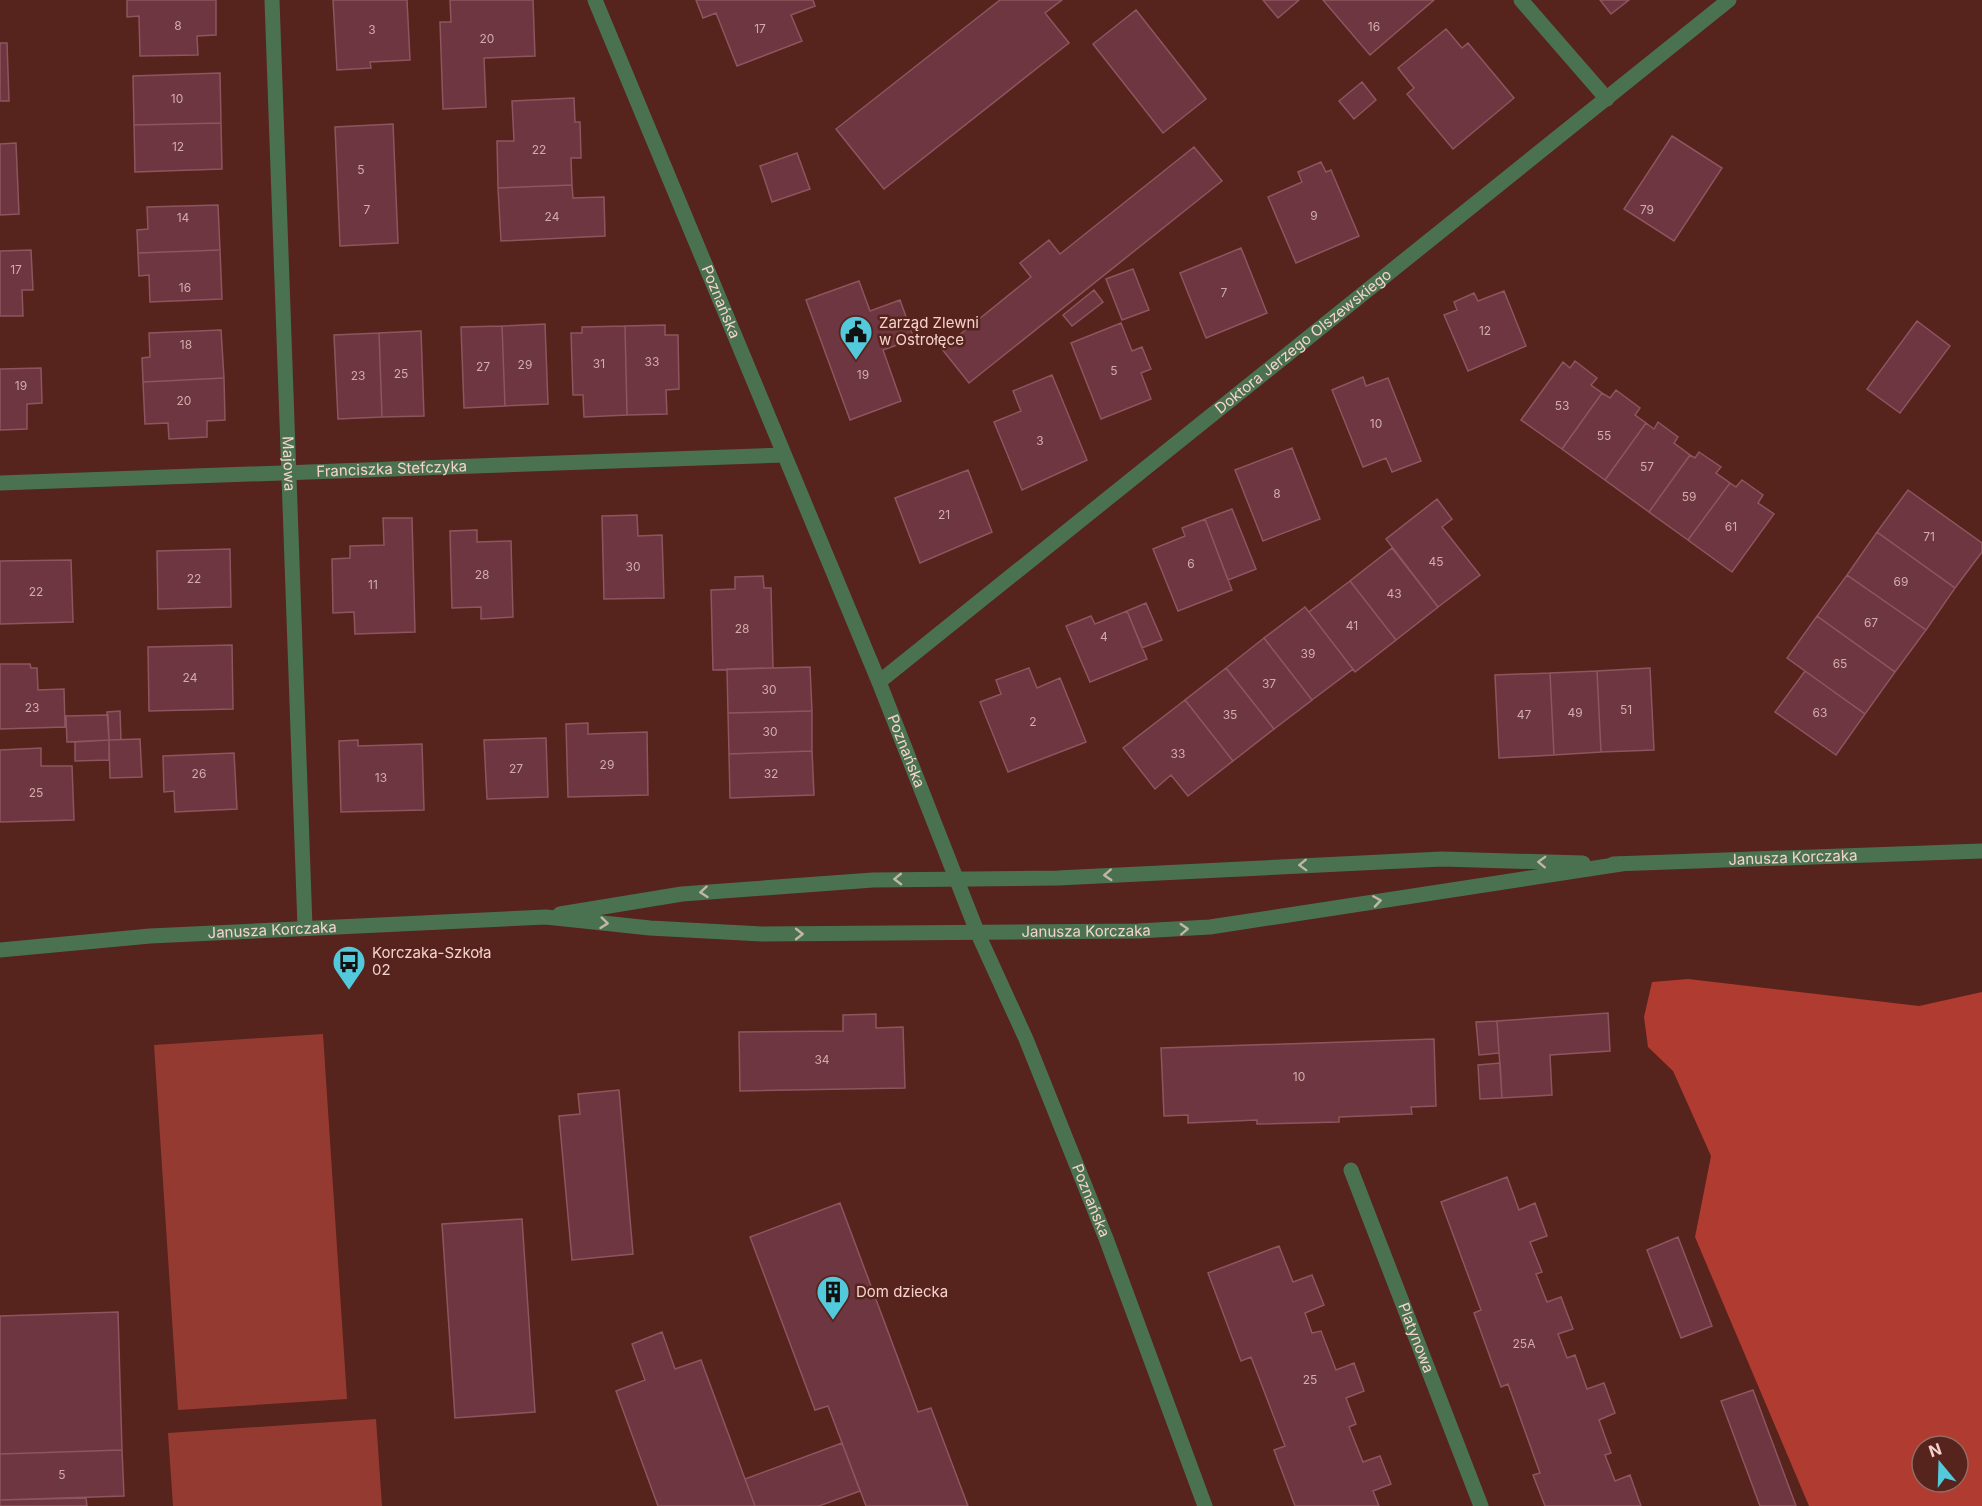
<svg xmlns="http://www.w3.org/2000/svg" width="1982" height="1506" viewBox="0 0 1982 1506" font-family="Inter,sans-serif">
<rect width="100%" height="100%" fill="#57231d"/>
<path fill="#953a31" d="M323,1034L347,1399L178,1410L154,1045Z
M376,1419L382,1506H173L168,1433Z"/>
<path fill="#b03b30" fill-rule="evenodd" d="M1688,979L1919,1006L1982,992V1506H1809L1695,1237L1711,1156L1673,1071L1648,1047L1644,1017L1652,982ZM1922,1446H1958V1482H1922Z"/>
<path fill="#6d3641" stroke="#8f555f" stroke-width="1.5" d="M127,0H216V35L197,36L198,55L140,56L139,16L127,17Z
M333,0H407L410,60L370,62L371,68L337,70Z
M450,0H533L535,56L484,58L486,107L443,109L440,22H451Z
M696,0H813L815,6L791,15L802,41L737,66L716,13L703,18Z
M1000,0H1062L1045,13L1069,43L884,189L836,129Z
M1263,0H1299L1278,18Z
M1323,0H1434L1370,55Z
M1600,0H1629L1611,14Z
M1136,10L1206,99L1163,133L1093,44Z
M1446,29L1462,48L1468,43L1514,98L1453,149L1407,94L1414,88L1398,68Z
M0,43H7L9,101H0Z
M220,73L221,123L134,125L133,76Z
M1362,82L1376,100L1354,119L1339,101Z
M574,98L575,122H580L581,158H571L572,185L498,188L497,141H514L512,101Z
M221,123L222,169L135,172L134,125Z
M393,124L398,243L340,246L335,127Z
M1672,136L1722,168L1674,241L1624,209Z
M16,143L19,214L0,215V144Z
M1194,147L1222,181L969,383L942,349L1031,277L1020,263L1049,240L1060,254Z
M797,153L810,189L772,202L760,166Z
M1321,162L1326,172L1331,170L1359,236L1296,263L1268,197L1302,182L1298,172Z
M572,185L573,198L604,197L605,236L501,241L498,188Z
M218,205L220,250L138,253L137,230L148,229L147,207Z
M1241,248L1267,313L1206,338L1180,273Z
M31,250L33,290H22L23,316H0V251Z
M220,250L222,299L150,302L149,275L139,276L138,253Z
M1133,269L1149,310L1122,320L1106,279Z
M859,281L870,311L900,300L914,339L883,350L901,401L850,420L806,300Z
M1094,290L1103,302L1072,326L1063,315Z
M1504,291L1526,346L1468,371L1444,315L1457,310L1454,302L1474,293L1478,301Z
M1917,321L1950,346L1900,413L1867,389Z
M1121,323L1132,351L1142,347L1151,369L1141,373L1151,399L1101,419L1071,343Z
M545,324L548,404L505,406L502,326Z
M665,325V335H678L679,389L666,390L667,414L627,415L625,326Z
M502,326L505,406L464,408L461,327Z
M625,326L627,415L584,417L583,395H573L571,333H582V327Z
M221,330L224,378L143,382L142,358L150,357L149,333Z
M421,331L424,416L382,417L379,333Z
M379,333L382,417L338,419L334,335Z
M1575,361L1597,378L1591,385L1602,393L1562,449L1521,420L1563,362L1570,368Z
M41,368L42,403L27,404V429L0,430V369Z
M1052,375L1087,460L1022,490L994,422L1021,411L1013,391Z
M1363,377L1366,386L1388,378L1421,461L1392,472L1386,458L1363,467L1332,390Z
M224,378L225,420L207,421V437L169,439L168,423L145,424L143,382Z
M1616,390L1640,408L1635,415L1646,423L1605,480L1562,449L1602,393L1610,398Z
M1658,422L1678,437L1674,443L1690,455L1649,512L1605,480L1646,423L1654,429Z
M1292,448L1320,519L1263,541L1235,470Z
M1699,452L1721,467L1716,473L1730,483L1688,540L1649,512L1690,455L1695,458Z
M968,470L992,532L920,563L895,498Z
M1742,480L1763,495L1758,503L1774,514L1732,572L1688,540L1730,483L1736,487Z
M1908,490L1982,543V552L1955,588L1877,532Z
M1437,499L1452,519L1442,527L1480,575L1438,607L1386,539Z
M1232,509L1256,569L1228,580L1205,519Z
M637,515L638,536L662,535L664,598L604,599L602,516Z
M383,518H412L415,632L355,634L354,612L333,613L332,559L350,558V546L384,545Z
M1205,519L1232,590L1178,611L1153,549L1185,536L1182,528Z
M477,530V542L511,541L513,617L481,619V607L452,608L450,531Z
M1877,532L1955,588L1926,630L1847,575Z
M1392,548L1438,607L1396,640L1350,581Z
M230,549L231,607L158,609L157,551Z
M71,560L73,622L0,624V561Z
M1847,575L1926,630L1895,672L1817,616Z
M763,576L764,588H771L773,668L713,670L711,590L735,589V577Z
M1350,581L1396,640L1355,672L1309,612Z
M1146,603L1162,640L1142,648L1127,611Z
M1305,607L1353,669L1312,700L1264,638Z
M1127,611L1147,659L1090,682L1066,626L1091,616L1095,624Z
M1817,616L1895,672L1865,714L1787,658Z
M1264,638L1312,700L1274,729L1226,668Z
M232,645L233,709L149,711L148,647Z
M0,664H30L31,668H37L38,690L64,689L65,727L0,729Z
M810,667L812,711L728,713L727,669Z
M1029,668L1037,688L1060,678L1086,742L1008,772L980,702L1001,694L996,680Z
M1226,668L1274,729L1233,761L1185,700Z
M1650,668L1654,750L1601,752L1597,671Z
M1597,671L1601,752L1554,755L1550,673Z
M1805,671L1865,714L1836,755L1775,712Z
M1550,673L1554,755L1499,758L1495,675Z
M1185,700L1233,761L1188,796L1171,775L1155,789L1123,748Z
M120,711L121,740H109L107,712Z
M812,711V751L729,754L728,713Z
M108,715L109,740L67,742L66,716Z
M588,723V734L647,732L648,795L568,797L566,724Z
M546,738L548,797L487,799L484,740Z
M140,739L142,777L110,778L109,740Z
M109,740V760L75,761V742Z
M358,740V746L422,744L424,810L341,812L339,741Z
M41,748V766H72L74,820L0,822V750Z
M812,751L814,795L730,798L729,754Z
M234,753L237,809L175,812L174,791L164,792L163,756Z
M1608,1013L1610,1051L1550,1055L1552,1095L1502,1098L1497,1021Z
M876,1014V1028L903,1027L905,1088L740,1091L739,1032L843,1031V1015Z
M1497,1021L1499,1053L1479,1055L1476,1022Z
M1434,1039L1436,1106L1411,1107L1412,1114L1339,1117V1122L1257,1124V1120L1188,1123V1115L1164,1116L1161,1048Z
M1500,1063L1502,1098L1480,1099L1478,1065Z
M619,1090L633,1254L572,1260L559,1116L580,1114L578,1094Z
M1507,1177L1519,1210L1535,1203L1547,1236L1530,1242L1542,1272L1536,1274L1547,1302L1561,1297L1573,1329L1558,1334L1567,1358L1575,1355L1587,1389L1604,1383L1615,1413L1599,1420L1611,1453L1605,1455L1615,1481L1630,1475L1641,1506H1545L1533,1475L1540,1473L1508,1384L1501,1387L1474,1313L1481,1310L1441,1202Z
M840,1203L918,1412L931,1408L968,1506H866L828,1406L815,1410L750,1237Z
M522,1219L535,1412L455,1418L442,1224Z
M1678,1237L1712,1326L1681,1338L1647,1250Z
M1279,1246L1293,1282L1312,1275L1324,1305L1305,1313L1312,1333L1321,1331L1336,1370L1354,1363L1364,1391L1346,1398L1356,1424L1349,1427L1363,1462L1380,1456L1391,1484L1373,1491L1379,1506H1295L1274,1450L1285,1446L1251,1357L1241,1361L1208,1273Z
M118,1312L122,1450L0,1454V1316Z
M662,1332L675,1369L701,1360L755,1506H658L616,1391L645,1380L632,1344Z
M1753,1390L1796,1506H1760L1721,1401Z
M842,1443L860,1491L819,1506H755L745,1479Z
M122,1450L124,1496L0,1500V1454Z
M86,1498L87,1506H0V1500Z"/>
<g fill="none" stroke-linecap="round" stroke-linejoin="round">
<g stroke="#4a7251" stroke-width="15">
<path id="s1" d="M272,0L305,927"/>
<path id="s2" d="M595,0L879,682L978,934L1026,1039L1107,1241L1205,1506"/>
<path d="M1521,0L1607,99"/>
<path id="s3" d="M0,483L783,455"/>
<path id="s4" d="M879,682L1729,0"/>
<path id="s5" d="M1613,864L1982,851"/>
<path d="M560,914L682,894L873,880L1058,878L1442,859L1583,863"/>
<path id="s6" d="M0,950L150,936L546,917L650,928L762,934L1138,931L1210,927L1621,864"/>
<path id="s7" d="M1351,1170L1481,1506"/>
</g>
</g>
<defs><path id="oneway-chevron" d="M-2-3.5L2.5 0L-2 3.5" fill="none" stroke-width="1.6" stroke-linecap="round" stroke-linejoin="round" transform="scale(1.5)"/></defs>
<g stroke="#c2b6a8">
<use href="#oneway-chevron" transform="translate(1542 862) rotate(-178)"/>
<use href="#oneway-chevron" transform="translate(1303 865) rotate(178)"/>
<use href="#oneway-chevron" transform="translate(1108 875) rotate(177)"/>
<use href="#oneway-chevron" transform="translate(898 879) rotate(179)"/>
<use href="#oneway-chevron" transform="translate(704 892) rotate(175)"/>
<use href="#oneway-chevron" transform="translate(1377 901) rotate(-9)"/>
<use href="#oneway-chevron" transform="translate(604 923) rotate(6)"/>
<use href="#oneway-chevron" transform="translate(1184 929) rotate(-3)"/>
<use href="#oneway-chevron" transform="translate(799 934)"/>
</g>
<defs>
<g id="civic-pin" transform="scale(1.725)"><path d="M0 17L-7.5 6A9.5 9.5 0 1 1 7.5 6Z" fill="#53cadc" stroke="#57231d"/><path d="M-.6-6.5H3V-4.5H.6V-3L4-1V1h2V6H-6V1h2V-1L-.6-3ZM-1.2 2.5V6h2.4V2.5Z" fill="#111"/></g>
<g id="bus-pin" transform="scale(1.725)"><path d="M0 17L-7.5 6A9.5 9.5 0 1 1 7.5 6Z" fill="#53cadc" stroke="#57231d"/><path d="M-5-6H5V4H4V6H2V4H-2V6H-4V4H-5ZM-3.5-4V0h7V-4ZM-3.5 1.2v1.5H-2V1.2ZM2 1.2v1.5H3.5V1.2Z" fill="#111"/></g>
<g id="building-pin" transform="scale(1.725)"><path d="M0 17L-7.5 6A9.5 9.5 0 1 1 7.5 6Z" fill="#53cadc" stroke="#57231d"/><path d="M-4-6H4V6H1V3H-1V6H-4ZM-2.5-4.3h1.7v1.8h-1.7ZM.8-4.3h1.7v1.8H.8ZM-2.5-1h1.7V.8h-1.7ZM.8-1h1.7V.8H.8Z" fill="#111"/></g>
</defs>
<g fill-rule="evenodd">
<use href="#civic-pin" x="856" y="332"/>
<use href="#bus-pin" x="349" y="962"/>
<use href="#building-pin" x="833" y="1292"/>
</g>
<g text-anchor="middle" stroke-width="5" stroke-linejoin="round" paint-order="stroke">
<g font-size="12" fill="#d3acaa">
<text x="178" y="30">8</text>
<text x="1374" y="31">16</text>
<text x="760" y="33">17</text>
<text x="372" y="34">3</text>
<text x="487" y="43">20</text>
<text x="177" y="103">10</text>
<text x="178" y="151">12</text>
<text x="539" y="154">22</text>
<text x="361" y="174">5</text>
<text x="367" y="214">7</text>
<text x="1647" y="214">79</text>
<text x="1314" y="220">9</text>
<text x="552" y="221">24</text>
<text x="183" y="222">14</text>
<text x="16" y="274">17</text>
<text x="185" y="292">16</text>
<text x="1224" y="297">7</text>
<text x="1485" y="335">12</text>
<text x="186" y="349">18</text>
<text x="652" y="366">33</text>
<text x="599" y="368">31</text>
<text x="525" y="369">29</text>
<text x="483" y="371">27</text>
<text x="1114" y="375">5</text>
<text x="401" y="378">25</text>
<text x="863" y="379">19</text>
<text x="358" y="380">23</text>
<text x="21" y="390">19</text>
<text x="184" y="405">20</text>
<text x="1562" y="410">53</text>
<text x="1376" y="428">10</text>
<text x="1604" y="440">55</text>
<text x="1040" y="445">3</text>
<text x="1647" y="471">57</text>
<text x="1277" y="498">8</text>
<text x="1689" y="501">59</text>
<text x="944" y="519">21</text>
<text x="1731" y="531">61</text>
<text x="1929" y="541">71</text>
<text x="1436" y="566">45</text>
<text x="1191" y="568">6</text>
<text x="633" y="571">30</text>
<text x="482" y="579">28</text>
<text x="194" y="583">22</text>
<text x="1901" y="586">69</text>
<text x="373" y="589">11</text>
<text x="36" y="596">22</text>
<text x="1394" y="598">43</text>
<text x="1871" y="627">67</text>
<text x="1352" y="630">41</text>
<text x="742" y="633">28</text>
<text x="1104" y="641">4</text>
<text x="1308" y="658">39</text>
<text x="1840" y="668">65</text>
<text x="190" y="682">24</text>
<text x="1269" y="688">37</text>
<text x="769" y="694">30</text>
<text x="32" y="712">23</text>
<text x="1626" y="714">51</text>
<text x="1575" y="717">49</text>
<text x="1820" y="717">63</text>
<text x="1230" y="719">35</text>
<text x="1524" y="719">47</text>
<text x="1033" y="726">2</text>
<text x="770" y="736">30</text>
<text x="1178" y="758">33</text>
<text x="607" y="769">29</text>
<text x="516" y="773">27</text>
<text x="199" y="778">26</text>
<text x="771" y="778">32</text>
<text x="381" y="782">13</text>
<text x="36" y="797">25</text>
<text x="822" y="1064">34</text>
<text x="1299" y="1081">10</text>
<text x="1524" y="1348">25A</text>
<text x="1310" y="1384">25</text>
<text x="62" y="1479">5</text>
</g>
<g font-size="15" fill="#f5d3cd" stroke="#57231d">
<text dy="5" stroke="none"><textPath href="#s2" startOffset="327">Poznańska</textPath></text>
<text dy="5" stroke="none"><textPath href="#s4" startOffset="544">Doktora Jerzego Olszewskiego</textPath></text>
<text dy="5" stroke="none"><textPath href="#s1" startOffset="464">Majowa</textPath></text>
<text dy="5" stroke="none"><textPath href="#s3" startOffset="392">Franciszka Stefczyka</textPath></text>
<text dy="5" stroke="none"><textPath href="#s2" startOffset="813">Poznańska</textPath></text>
<text dy="5" stroke="none"><textPath href="#s5" startOffset="180">Janusza Korczaka</textPath></text>
<text dy="5" stroke="none"><textPath href="#s6" startOffset="273">Janusza Korczaka</textPath></text>
<text dy="5" stroke="none"><textPath href="#s6" startOffset="1088">Janusza Korczaka</textPath></text>
<text dy="5" stroke="none"><textPath href="#s2" startOffset="1299">Poznańska</textPath></text>
<text dy="5" stroke="none"><textPath href="#s7" startOffset="180">Platynowa</textPath></text>
</g>
<g font-size="15" fill="#f5d3cd" stroke="#57231d" text-anchor="start">
<text x="879" y="328">Zarząd Zlewni<tspan x="879" dy="17">w Ostrołęce</tspan></text>
<text x="372" y="958">Korczaka-Szkoła<tspan x="372" dy="17">02</tspan></text>
<text x="856" y="1297">Dom dziecka</text>
</g>
</g>
<g transform="translate(1940 1464) rotate(341)"><circle r="28" fill="#57231d" stroke="#966963" stroke-width="1.5"/>
<path d="M0-4.5L10 22L0 15L-10 22Z" fill="#53cadc"/>
<text y="-9" font-size="16" font-weight="bold" text-anchor="middle" fill="#f5d3cd">N</text>
</g>
</svg>
